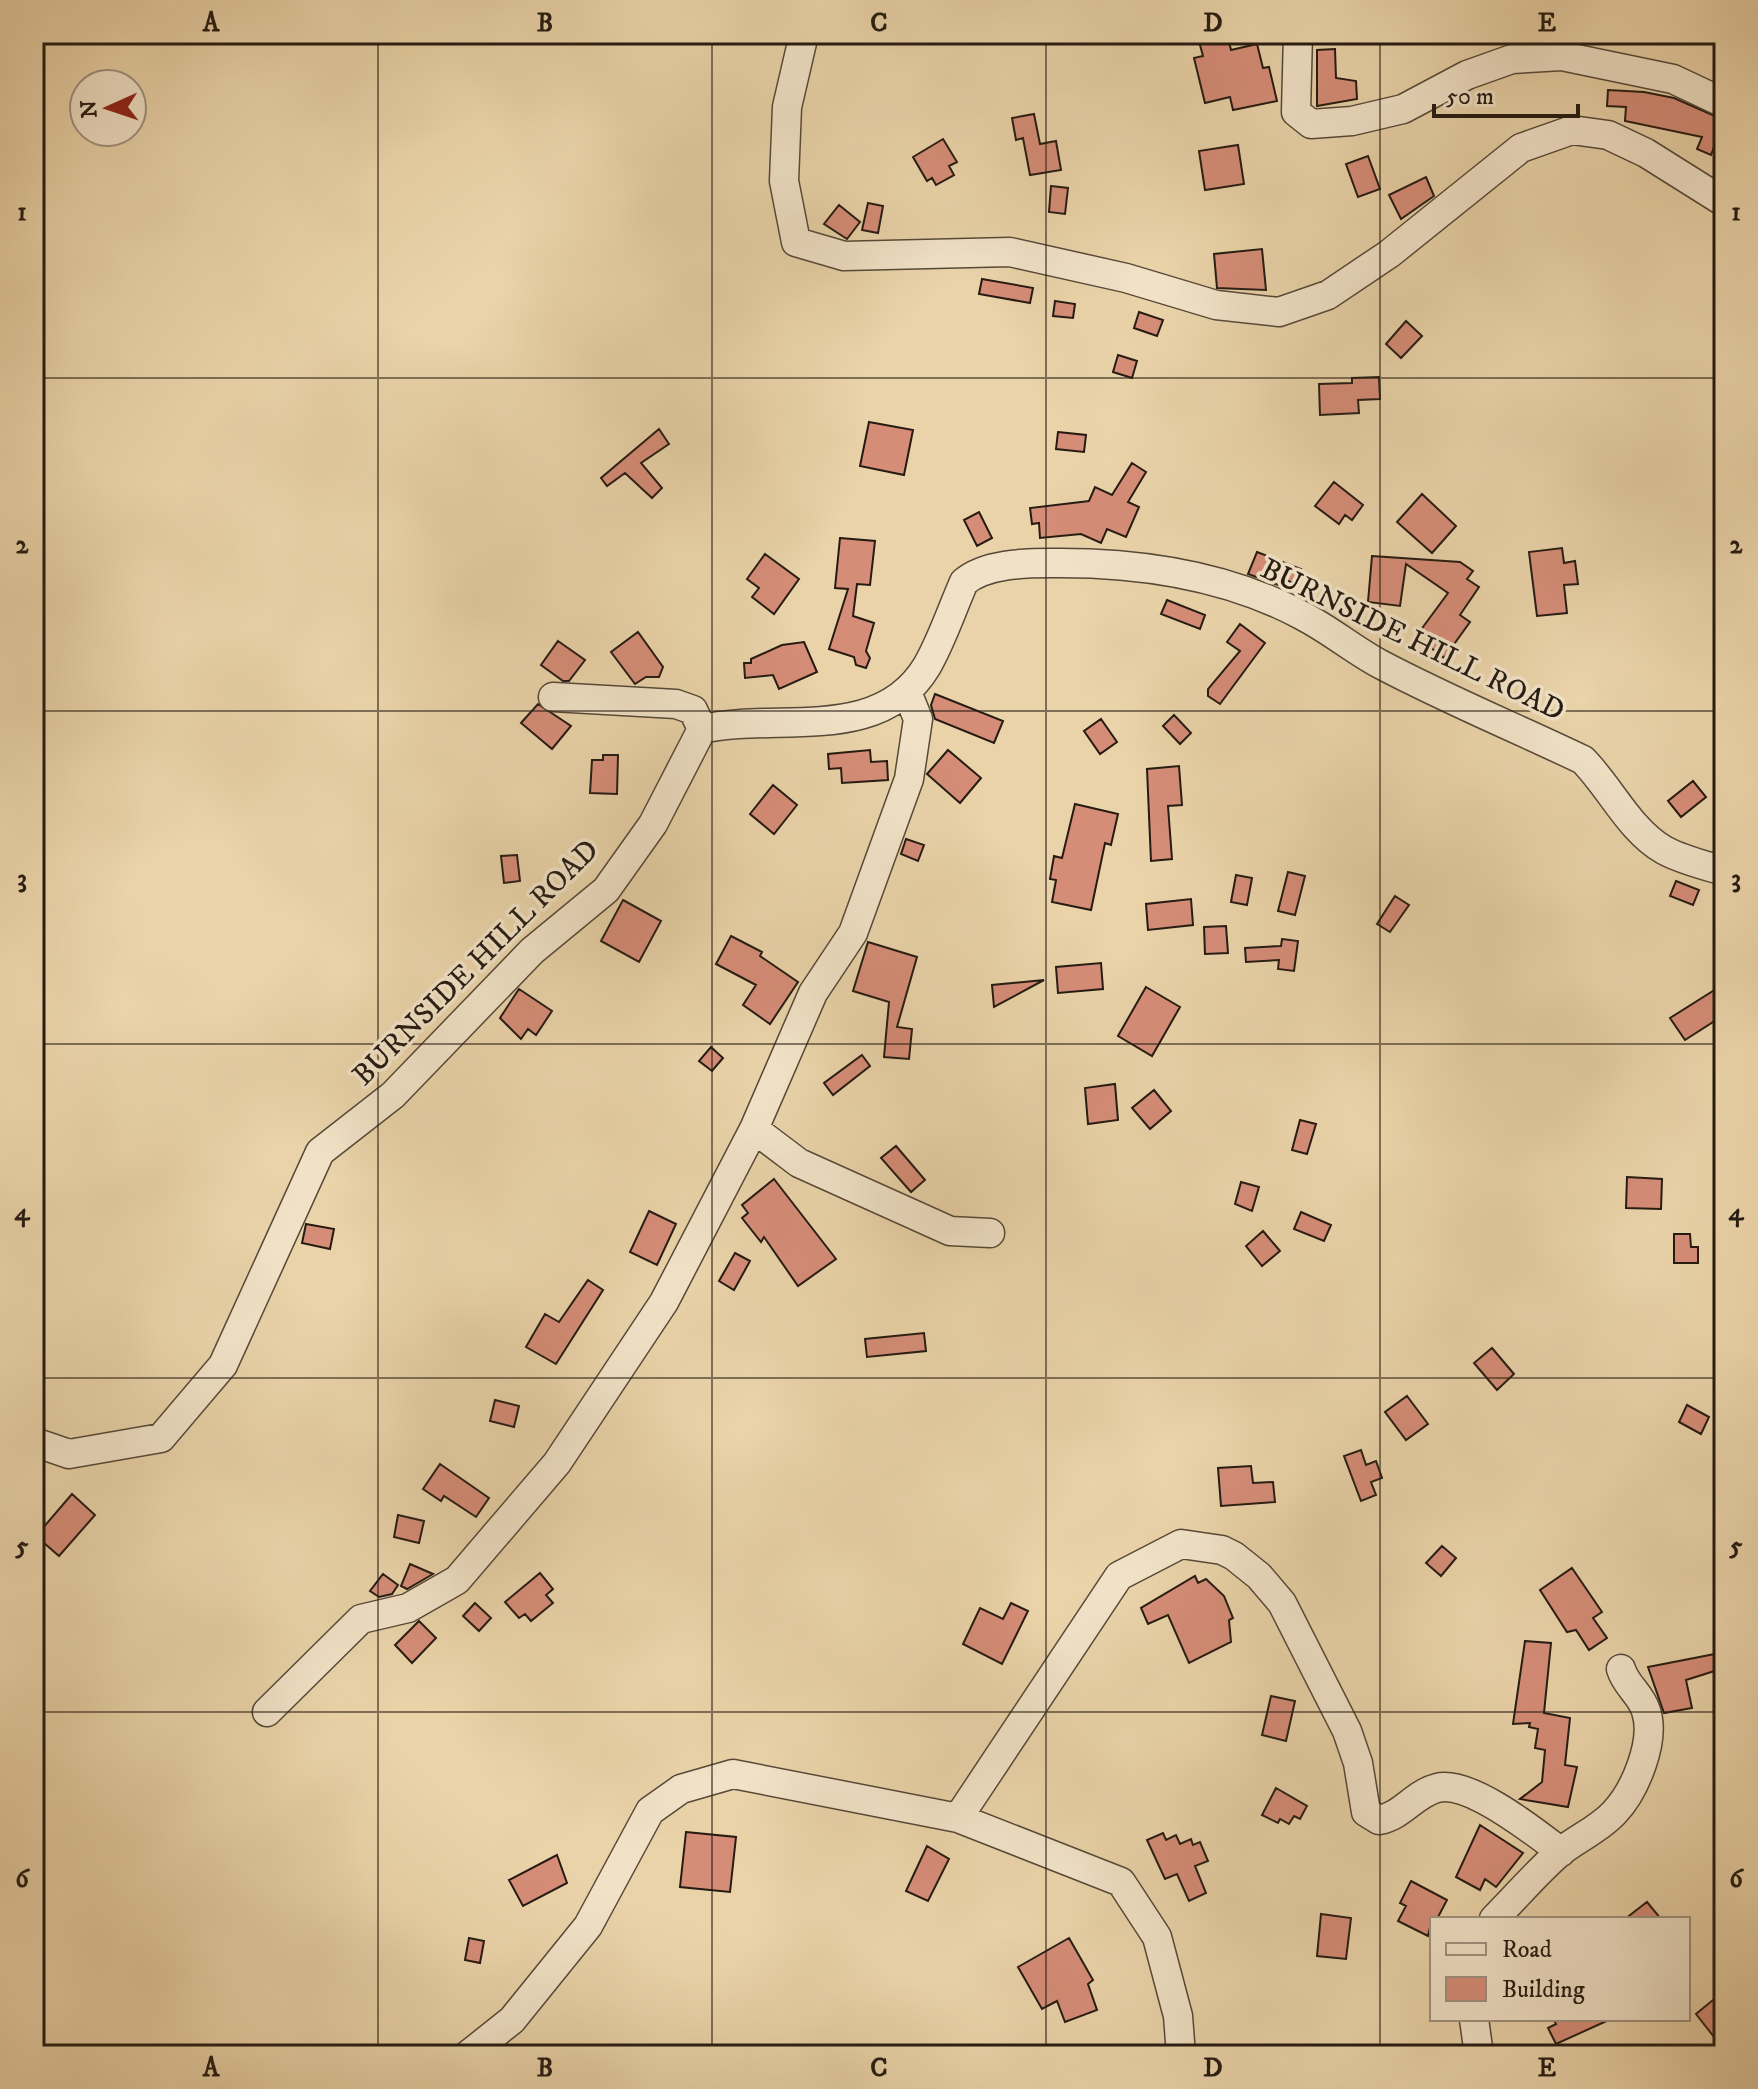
<svg xmlns="http://www.w3.org/2000/svg" width="1758" height="2089" viewBox="0 0 1758 2089" font-family="'IM FELL DW Pica',serif">
<rect width="100%" height="100%" fill="#ead3a9"/>
<filter id="stains"><feTurbulence type="fractalNoise" baseFrequency=".0025" numOctaves="4"/><feColorMatrix values="0 0 0 0 .2 0 0 0 0 .09 0 0 0 0 .02 0 0 0 .5 -.17"/></filter>
<radialGradient id="worn" r=".72"><stop offset=".6" stop-color="#630" stop-opacity="0"/><stop offset="1" stop-color="#630" stop-opacity=".3"/></radialGradient>
<path fill="#d68d78" stroke="#251b12" stroke-width="2" d="M1197,34H1227L1231,50L1257,44L1263,68L1269,67L1277,101L1233,110L1230,97L1205,103L1194,58L1203,56Z
M1335,49L1336,78L1356,81L1357,99L1317,106V50Z
M1608,90L1644,92L1674,98L1724,120L1711,155L1697,149L1702,137L1625,121L1626,107L1607,106Z
M1034,114L1040,144L1056,141L1061,170L1030,175L1023,138L1016,140L1012,118Z
M943,139L957,162L949,166L954,175L936,185L932,178L927,181L913,157Z
M1238,145L1244,184L1205,190L1199,151Z
M1368,156L1380,189L1358,197L1346,164Z
M1426,177L1434,196L1401,219L1389,195Z
M1051,186L1068,188L1065,214L1049,212Z
M868,203L883,206L878,233L862,230Z
M839,205L860,222L847,239L824,224Z
M1262,249L1266,290L1217,288L1214,254Z
M982,279L1033,288L1030,303L979,294Z
M1055,301L1075,304L1073,318L1053,316Z
M1139,312L1163,320L1157,336L1134,328Z
M1406,321L1422,336L1401,358L1386,344Z
M1118,355L1137,361L1132,378L1113,372Z
M1379,377L1380,399L1358,400L1359,413L1320,415L1319,384L1352,383V378Z
M869,422L913,430L904,475L860,466Z
M659,429L669,444L641,463L662,488L652,498L625,473L607,486L601,478Z
M1058,432L1086,435L1084,452L1056,449Z
M1132,463L1146,472L1128,502L1139,507L1126,537L1107,529L1101,543L1081,534L1040,538L1039,523L1032,524L1030,508L1089,501L1095,487L1112,495Z
M1334,482L1363,505L1352,520L1345,515L1339,524L1315,506Z
M1422,494L1456,526L1432,553L1397,522Z
M979,512L992,538L977,546L964,520Z
M840,538L875,541L870,585L857,584L853,616L874,623L866,651L870,658L866,668L856,665L854,657L829,649L848,589L835,588Z
M1562,548L1564,563L1575,561L1578,584L1564,585L1567,613L1537,616L1529,552Z
M1257,552L1301,569L1295,584L1284,579L1281,586L1248,574Z
M765,554L799,579L774,614L752,597L759,588L747,579Z
M1372,556L1460,562L1473,571L1467,579L1479,587L1460,615L1470,622L1444,658L1430,647L1434,642L1420,631L1448,593L1406,564L1400,606L1368,602Z
M1167,600L1205,615L1200,629L1161,614Z
M1240,624L1265,643L1220,704L1208,696V689L1240,651L1227,642Z
M638,632L663,667L659,677H646L635,684L611,652Z
M558,641L585,660L569,681H563L541,665Z
M804,642L817,672L779,689L773,675L745,678L744,663H751V659L782,645Z
M935,694L1003,721L994,743L935,719L931,705Z
M538,704L571,726L552,749L521,723Z
M1174,715L1191,733L1180,744L1163,726Z
M1101,719L1117,742L1100,754L1084,731Z
M870,750L871,762L887,761L888,780L842,783L841,768L829,769L828,754Z
M948,750L981,778L960,803L927,774Z
M603,755H618L617,794L590,793L592,760H603Z
M1179,766L1182,805L1168,806L1172,859L1151,861L1147,769Z
M1693,781L1706,797L1681,817L1668,801Z
M773,785L797,805L774,834L750,814Z
M1075,804L1118,814L1111,845L1105,843L1091,910L1052,902L1056,880L1050,879L1054,856L1062,858Z
M906,839L924,845L918,861L901,854Z
M517,855L520,881L504,883L501,856Z
M1288,872L1305,876L1295,915L1278,911Z
M1236,875L1252,878L1247,905L1231,902Z
M1676,881L1699,890L1693,905L1670,896Z
M1395,896L1409,905L1390,932L1377,924Z
M1191,899L1193,925L1148,930L1146,904Z
M623,900L661,921L639,962L601,941Z
M1226,926L1228,953L1205,954L1204,927Z
M731,936L762,952L760,956L798,982L770,1024L743,1005L756,985L716,964Z
M1282,939L1298,941L1294,971L1278,969L1279,960L1246,962L1245,948L1281,946Z
M868,942L917,957L897,1027L912,1029L909,1059L884,1057L889,1002L853,991Z
M1101,963L1103,989L1058,993L1056,967Z
M1044,980L994,1007L992,985Z
M1724,984V1015L1685,1040L1670,1018Z
M1146,987L1180,1007L1152,1056L1118,1036Z
M519,989L552,1011L536,1035L528,1029L521,1039L500,1018Z
M711,1047L723,1058L712,1071L699,1061Z
M862,1055L870,1066L833,1095L824,1083Z
M1115,1084L1118,1120L1088,1124L1085,1088Z
M1154,1090L1171,1111L1150,1129L1132,1108Z
M1300,1120L1316,1124L1307,1154L1292,1150Z
M896,1146L925,1180L911,1192L881,1158Z
M1627,1177L1662,1179L1661,1209L1626,1208Z
M774,1179L836,1259L798,1286L764,1237L761,1242L742,1218L748,1213L742,1205Z
M1241,1182L1259,1187L1252,1211L1235,1204Z
M649,1211L676,1224L657,1265L630,1252Z
M1301,1212L1331,1225L1324,1241L1294,1229Z
M306,1224L334,1229L330,1249L302,1243Z
M1263,1231L1280,1251L1262,1266L1246,1246Z
M1674,1234H1690L1691,1247H1698V1263H1674Z
M735,1253L750,1261L734,1290L719,1281Z
M588,1280L603,1290L556,1364L526,1347L545,1314L559,1322Z
M924,1333L926,1351L867,1357L865,1339Z
M1492,1348L1514,1374L1497,1390L1474,1363Z
M1407,1396L1428,1424L1406,1440L1385,1412Z
M495,1400L519,1406L514,1427L490,1421Z
M1687,1405L1709,1417L1701,1434L1679,1422Z
M1361,1450L1366,1465L1376,1461L1382,1478L1371,1482L1376,1495L1361,1501L1344,1456Z
M440,1464L489,1498L476,1517L444,1496L441,1501L423,1489Z
M1251,1466L1253,1483L1273,1482L1275,1502L1221,1506L1218,1468Z
M72,1494L95,1515L59,1556L36,1536Z
M398,1515L424,1521L419,1543L394,1537Z
M1442,1546L1456,1558L1441,1576L1426,1563Z
M410,1564L433,1574L407,1589L401,1586Z
M1572,1568L1602,1612L1593,1618L1607,1638L1589,1650L1576,1630L1567,1632L1540,1590Z
M540,1573L553,1589L546,1595L553,1603L531,1621L525,1614L519,1618L505,1602Z
M383,1574L398,1585L392,1594L379,1597L370,1591Z
M1195,1576L1198,1583L1206,1579L1224,1596L1233,1618L1229,1620L1231,1642L1189,1663L1168,1615L1148,1624L1141,1608Z
M475,1603L491,1618L479,1631L463,1616Z
M1011,1603L1028,1611L1002,1664L963,1644L980,1608L1003,1619Z
M419,1621L436,1638L412,1663L395,1645Z
M1525,1641L1551,1643L1544,1713L1570,1718L1565,1765L1577,1767L1568,1807L1520,1799L1542,1782L1545,1750L1535,1748L1538,1729L1529,1727L1530,1723L1513,1724Z
M1720,1653L1724,1668L1686,1680L1692,1708L1664,1713L1648,1667Z
M1271,1696L1295,1701L1286,1741L1262,1735Z
M1276,1788L1307,1806L1300,1819L1294,1816L1289,1824L1280,1819L1278,1823L1262,1815Z
M1480,1825L1523,1853L1496,1887L1485,1879L1480,1890L1456,1877Z
M686,1832L736,1837L730,1892L680,1887Z
M1163,1833L1166,1840L1176,1835L1180,1844L1191,1839L1193,1845L1200,1842L1208,1861L1195,1866L1206,1893L1189,1901L1177,1874L1165,1879L1147,1840Z
M927,1846L949,1859L928,1901L906,1891Z
M557,1855L567,1883L523,1906L509,1880Z
M1411,1881L1447,1900L1437,1919H1432L1428,1936L1398,1921L1406,1906L1400,1903Z
M1647,1902L1661,1919H1625Z
M1321,1914L1351,1918L1346,1959L1317,1956Z
M469,1938L484,1941L480,1963L465,1960Z
M1069,1938L1093,1980L1088,1984L1097,2010L1065,2022L1057,2001L1042,2009L1018,1967Z
M1724,1991V2029L1714,2037L1696,2014Z
M1553,2019H1611L1556,2044L1548,2028L1556,2024Z"/>
<g fill="none" stroke-linecap="round" stroke-linejoin="round">
<g stroke="#564938" stroke-width="31">
<path id="minor" d="M804,34L787,107L784,181L796,242L844,256L1010,252L1126,278L1216,305L1279,312L1328,295L1389,254L1521,148L1572,130L1608,135L1646,153L1724,202
M1298,34L1296,112L1311,124L1352,121L1403,109L1467,75L1512,59L1562,56L1673,79L1724,103
M553,697L676,704L693,710L702,729
M754,1129L799,1163L950,1231L990,1233
M34,1442L69,1454L161,1438L223,1365L320,1152L393,1095L532,951L606,890L653,824L702,729C777,712 880,745 927,666C942,640 952,609 964,582C985,564 1024,563 1051,563C1136,562 1227,575 1303,616C1330,630 1354,650 1380,664C1446,699 1516,728 1583,760C1610,787 1630,831 1664,850C1682,860 1704,865 1724,871
M267,1712L361,1619L408,1608L457,1580L557,1463L664,1302L754,1129L813,993L853,933L909,779L918,719L907,692
M958,1818L1119,1576L1181,1544L1222,1550L1234,1556L1259,1576L1282,1603L1347,1731L1358,1763L1366,1812L1379,1820C1402,1816 1414,1794 1437,1788C1469,1779 1536,1833 1561,1852
M1494,1919C1516,1897 1536,1873 1559,1853C1576,1839 1598,1830 1614,1813C1635,1791 1656,1741 1646,1711C1641,1694 1626,1686 1621,1669
M1474,2019L1479,2055
M468,2055L512,2020L588,1926L650,1811L681,1789L733,1774L958,1818L1121,1882L1157,1937L1178,2016L1181,2055"/>
</g>
<use href="#minor" stroke="#f1e2c7" stroke-width="28"/>
</g>
<path fill="none" stroke="#251b12" stroke-width="2" stroke-opacity="0.55" d="M378,34V2055M712,34V2055M1046,34V2055M1380,34V2055M34,378H1724M34,711H1724M34,1044H1724M34,1378H1724M34,1712H1724"/>
<g text-anchor="middle" stroke-width="7" stroke-linejoin="round" paint-order="stroke">
<g font-size="30" fill="#251b12" stroke="#f1e2c7">
<text transform="translate(1413 639) rotate(26)" y="10">BURNSIDE HILL ROAD</text>
<text transform="translate(475 962) rotate(-45)" y="10">BURNSIDE HILL ROAD</text>
</g>
</g>
<rect width="1758" height="2089" fill="none" stroke="#ead3a9" stroke-width="88"/>
<rect x="1430" y="1917" width="260" height="104" fill="#f1e2c7" stroke="#9f927f" stroke-width="2"/>
<rect x="1446" y="1943" width="40" height="12" fill="#f1e2c7" stroke="#9f927f" stroke-width="2"/>
<text x="1502" y="1957" font-size="24" fill="#251b12">Road</text>
<rect x="1446" y="1977" width="40" height="24" fill="#d68d78" stroke="#9f927f" stroke-width="2"/>
<text x="1502" y="1997" font-size="24" fill="#251b12">Building</text>
<g transform="translate(108 108) rotate(267)"><circle r="38" fill="#f1e2c7" stroke="#9f927f" stroke-width="2"/>
<path d="M0-6L14 30L0 20L-14 30Z" fill="#8f2418"/>
<text y="-12" font-size="22" font-weight="bold" text-anchor="middle" fill="#251b12">N</text>
</g>
<path d="M1434 104v12h144v-12" fill="none" stroke="#251b12" stroke-width="4"/>
<text x="1446" y="104" font-size="24" fill="#251b12" stroke="#f1e2c7" stroke-width="6" paint-order="stroke">50 m</text>
<rect x="44" y="44" width="1670" height="2001" fill="none" stroke="#251b12" stroke-width="3"/>
<g font-size="26" text-anchor="middle" font-weight="bold" fill="#251b12">
<text x="211" y="31">A</text>
<text x="545" y="31">B</text>
<text x="879" y="31">C</text>
<text x="1213" y="31">D</text>
<text x="1547" y="31">E</text>
<text x="22" y="220">1</text>
<text x="1736" y="220">1</text>
<text x="22" y="553">2</text>
<text x="1736" y="553">2</text>
<text x="22" y="887">3</text>
<text x="1736" y="887">3</text>
<text x="22" y="1220">4</text>
<text x="1736" y="1220">4</text>
<text x="22" y="1554">5</text>
<text x="1736" y="1554">5</text>
<text x="22" y="1887">6</text>
<text x="1736" y="1887">6</text>
<text x="211" y="2076">A</text>
<text x="545" y="2076">B</text>
<text x="879" y="2076">C</text>
<text x="1213" y="2076">D</text>
<text x="1547" y="2076">E</text>
</g>
<rect width="100%" height="100%" filter="url(#stains)"/>
<rect width="100%" height="100%" fill="url(#worn)"/>
</svg>
